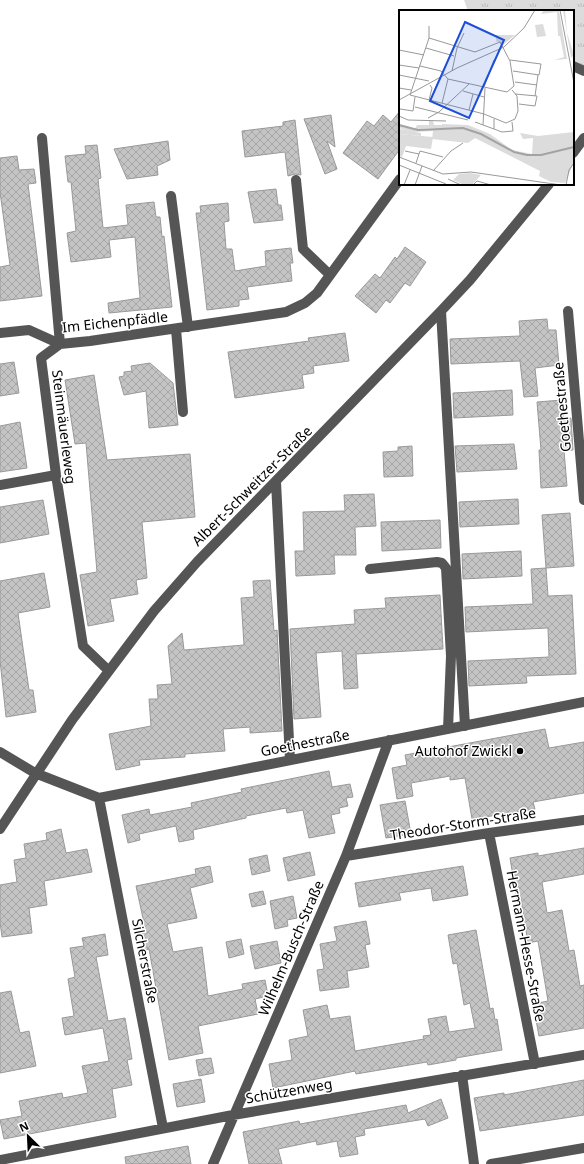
<svg xmlns="http://www.w3.org/2000/svg" width="584" height="1164" viewBox="0 0 584 1164" font-family="'Noto Sans',sans-serif">
<defs>
<pattern id="grass-tufts" width="24" height="20" patternUnits="userSpaceOnUse"><rect width="24" height="20" fill="#dcdcdc"/><path d="M3 7l-1-3M5 7V3M7 7l1-3M15 17l-1-3M17 17v-4M19 17l1-3" fill="none" stroke="#bbb"/></pattern>
<pattern id="building-cross-hatch" width="8" height="8" patternUnits="userSpaceOnUse"><rect width="8" height="8" fill="#c4c4c4"/><path d="M0 0l8 8M0 8l8-8" fill="none" stroke="#a7a7a7"/></pattern>
</defs>
<rect width="100%" height="100%" fill="#fff"/>
<path fill="url(#grass-tufts)" d="M464,0H584V68L573,64V11H468Z"/>
<path fill="url(#building-cross-hatch)" stroke="#999" d="M400,111V149L378,179L343,153L367,121L374,126L383,115L391,122Z
M331,115L335,147L327,141L337,169L325,174L304,119Z
M295,120L301,175L295,174L288,176L285,152L245,157L242,131L283,126V122Z
M168,141L170,160L157,166L158,175L127,179L114,149Z
M97,145L101,178L98,179L103,228L128,225L126,205L154,202L156,217H160L162,237L164,236L172,307L109,313L108,303L140,298L135,237L109,240L111,257L71,262L67,233L76,231L71,182H68L65,156L86,154L85,146Z
M17,156L19,170L34,169L36,183L28,184L42,296L0,301V267L10,265L0,192V158Z
M276,189L278,205H281L283,220L254,223L248,192Z
M228,203L229,221L224,222L226,249H232L235,271L266,266L265,251L291,248L293,263H290L292,281L247,287L249,299L239,300V306L207,310L196,213H201L200,206Z
M405,247L426,262L410,286L405,283L390,303L386,300L376,313L355,296L375,274L380,278L395,257L397,259Z
M547,319L548,330H556L559,365L535,368L538,396L524,397L520,361L451,364L450,339L520,336L519,321Z
M345,333L349,361L313,366L314,373L302,375L304,388L235,398L228,352L309,341L308,338Z
M14,362L19,393L0,396V364Z
M150,363L173,383L178,425L149,428L146,391L124,395L119,377L124,376V372L132,371L131,366Z
M94,375L107,460L190,454L195,517L142,522L147,578L136,580L138,594L110,599L114,621L88,626L80,575L97,572L86,443L75,444L65,380Z
M512,390L513,415L454,418L453,393Z
M562,400L564,419L571,418L573,450L564,451L567,486L541,488L539,450H541L537,402Z
M20,422L27,468L0,472V426Z
M514,444L517,469L457,472L455,446Z
M412,446L413,476L384,477L383,452L398,451V447Z
M374,494L376,526L355,527L356,555H334L335,574L296,576L295,551H304L303,512L345,511L344,495Z
M518,499L519,524L460,527L459,502Z
M43,500L49,534L0,543V507Z
M570,513L574,566L546,568L542,515Z
M440,520L441,548L382,551L381,522Z
M521,551L522,576L463,579L462,554Z
M546,568L548,596L572,595L576,674L526,676L527,683L469,686L468,661L549,657L548,628L466,632L465,607L533,604L531,569Z
M44,573L50,607L18,613L29,690H33L36,712L6,717L0,660V581Z
M270,580L274,631L277,630L282,731L250,733V727L223,729L225,751L185,754V757L139,760L140,765L116,770L109,734L151,726L149,699H158L157,685L172,684L168,646L182,633L184,650L244,645L241,598L254,597L253,581Z
M440,595L443,649L356,654L358,688L344,689L342,651L316,653L321,717L294,719L290,629L355,624L354,610L386,608L385,598Z
M545,729L549,748L584,742V793L533,802L535,809L472,819L465,778L450,780V776L411,783L413,796L397,799L392,768L407,765L405,755Z
M329,771L332,787L350,784L353,797L346,798L348,806L339,808L340,813L331,815L335,833L309,838L303,810L287,813L286,808L246,816V818L193,830L194,839L179,842L176,826L139,834L140,840L128,843L122,815L149,809L150,815L192,807L191,803L242,792L241,789Z
M405,801L411,834L386,838L380,805Z
M61,829L66,853L87,849L92,872L44,881L47,905L29,908L32,933L2,937L0,922V885L17,882L14,860L26,858L24,844L47,840L46,833Z
M584,848V874L542,882L547,913L562,910L569,951L574,950L580,986L584,985V1028L539,1036L533,1004L548,1001L538,941L528,943L521,899L517,900L510,858L538,853V856Z
M310,852L315,875L288,881L283,858Z
M267,855L270,871L252,875L249,859Z
M210,866L213,882L190,888L197,918L167,924L173,952L202,947L208,996L243,989L242,984L265,980L268,996L255,999L258,1014L198,1026L203,1053L169,1060L149,949L145,950L140,924L144,923L136,886L196,874L195,869Z
M463,866L468,895L433,901L431,888L399,893L401,900L359,907L355,883Z
M263,891L266,904L252,907L249,894Z
M293,896L297,918L287,920L288,926L275,929L270,901Z
M366,921L370,944L365,945L369,967L347,971L349,987L320,991L317,970L324,969L320,944L337,941L334,927Z
M476,930L490,1009L493,1008L495,1020L497,1019L502,1050L456,1058V1060L428,1065L427,1062L356,1074L355,1071L273,1088L269,1064L292,1060L289,1040L308,1036L303,1010L327,1005L330,1019L350,1016L355,1051L424,1039L423,1036L431,1035L428,1019L446,1016L449,1032L475,1028L470,1003L464,1005L457,963L453,964L448,935Z
M105,934L108,955L96,957L108,1021L125,1018L132,1059L127,1060L132,1085L112,1089L116,1117L4,1139L0,1120L22,1116L19,1101L62,1093L63,1098L88,1093L82,1066L109,1061L103,1028L65,1035L62,1018L74,1016L68,979L75,977L70,948L84,946L82,938Z
M241,939L244,954L229,958L226,942Z
M277,941L281,963L255,969L250,946Z
M11,991L20,1033L29,1031L36,1066L0,1073V993Z
M211,1058L214,1073L199,1076L196,1060Z
M201,1079L205,1102L177,1107L173,1084Z
M584,1080V1115L480,1131L474,1098L504,1093V1095Z
M441,1099L448,1118L428,1126L425,1119L364,1129L365,1135L355,1137L358,1154L340,1157L337,1141L317,1145L316,1141L278,1149L282,1164H249L243,1132L299,1121L300,1124L406,1105L408,1113Z
M188,1146L191,1164H126L125,1157Z"/>
<g fill="none" stroke-linecap="round" stroke-linejoin="round">
<path stroke="#555" stroke-width="10" d="M573,66L584,71
M42,138L60,344L41,358L56,475L83,646L108,670
M573,153L584,138
M296,180L303,249L330,275
M171,196L188,327
M441,311L465,726
M568,311L584,500
M176,329L183,412
M0,333L29,330L60,344L90,341L286,312L305,303L317,293L400,179
M276,482L290,760
M0,485L56,475
M370,569L437,562L442,563L446,568L451,656L448,729
M0,752L35,773L99,798L584,702
M99,798L163,1128
M0,829L72,720L154,611L197,562L441,311L470,280L549,184
M489,833L535,1064
M346,856L489,833L584,820
M462,1075L474,1164
M0,1160L233,1115L584,1055
M213,1164L346,856L389,740
M491,1164L584,1148"/>
</g>
<circle fill="#000" stroke="#fff" stroke-width="1.5" cx="520" cy="751" r="4"/>
<g text-anchor="middle" stroke-width="3" stroke-linejoin="round" paint-order="stroke">
<g font-size="14" fill="#000" stroke="#fff">
<text transform="translate(115 322) rotate(-6)" y="5">Im Eichenpfädle</text>
<text transform="translate(562 407) rotate(-95)" y="5">Goethestraße</text>
<text transform="translate(64 427) rotate(83)" y="5">Steinmäuerleweg</text>
<text transform="translate(252 486) rotate(-45)" y="5">Albert-Schweitzer-Straße</text>
<text transform="translate(305 743) rotate(-11)" y="5">Goethestraße</text>
<text transform="translate(463 824) rotate(-9)" y="5">Theodor-Storm-Straße</text>
<text transform="translate(526 946) rotate(79)" y="5">Hermann-Hesse-Straße</text>
<text transform="translate(291 948) rotate(-67)" y="5">Wilhelm-Busch-Straße</text>
<text transform="translate(145 961) rotate(79)" y="5">Silcherstraße</text>
<text transform="translate(289 1091) rotate(-10)" y="5">Schützenweg</text>
</g>
<g font-size="14" fill="#000" stroke="#fff" text-anchor="end">
<text x="512" y="756">Autohof Zwickl</text>
</g>
</g>
<g transform="translate(399 10)">
<rect width="175" height="175" fill="#fff"/>
<path d="M145,0H160L168,49L155,50L165,47L161,26H159L158,2L142,4ZM164,0H166L168,23L175,45L172,48ZM97,25H116L104,35L97,31ZM0,114L19,120L43,118V114L69,115L91,124L113,140L133,144L134,128L124,129L121,123L139,126L175,122V152L166,173L152,172L140,166L141,161L76,128L69,133L33,129L34,121L14,122L0,118ZM71,163L82,165L73,175H65L54,170L60,164Z" fill="#dcdcdc"/>
<path d="M0,124L34,127L32,139L7,136L3,147L0,146Z" fill="#dcdcdc"/>
<path d="M144,14L147,26L138,27L136,15ZM30,111H34L35,115H43V118L16,119L18,115H30ZM1,119L22,123V126L0,124Z" fill="#dcdcdc"/>
<path fill="none" stroke="#a3a3a3" stroke-width="2" d="M0,115L19,120L64,118L82,124L115,142L128,145H142L175,137"/>
<path fill="none" stroke="#999" stroke-width="1" d="M161,0L175,73M27,38L55,46M0,40L25,45M111,50L142,54L140,65L114,61M0,55L20,58M21,56L42,61L49,69L85,77L108,82L115,76L111,51L101,32L76,42L30,28M53,61L58,38L65,23M0,65L30,71M116,72L138,75M85,77L95,50M0,78L12,80M64,81L85,87M116,84L138,86L136,96L120,94M11,85L85,104L107,113L116,109L119,101L118,86L113,80M11,85L30,28V16M136,86L139,65M0,90L58,58L105,37L125,18L136,0M30,90L33,78L31,75M43,93L49,69M16,97L69,110M1,99L14,101L16,87M70,100L74,84M0,106L9,110L47,111M29,108L40,102L70,74M95,109V119L103,122L114,121L113,112M76,112L95,119M84,115L86,78M6,141L20,144L17,153M20,144L21,141L44,147M0,147L44,164L72,162L162,175M0,155L47,174M34,161L52,141L64,133M49,169L62,175M5,175L11,160M16,175L23,156M74,175L78,171L92,175M167,175L170,160L175,153"/>
<path fill="#1d4ed8" fill-opacity="0.15" stroke="#1d4ed8" stroke-width="2" d="M66,12L105,30L70,108L31,91Z"/>
<rect width="175" height="175" fill="none" stroke="#000" stroke-width="2"/>
</g>
<g transform="translate(28 1136) rotate(336)" stroke="#ffffff" stroke-width="3" paint-order="stroke">
<path d="M0-3L7 15L0 10L-7 15Z" fill="#000000"/>
<text y="-6" font-size="11" font-weight="bold" text-anchor="middle" fill="#000000">N</text>
</g>
</svg>
